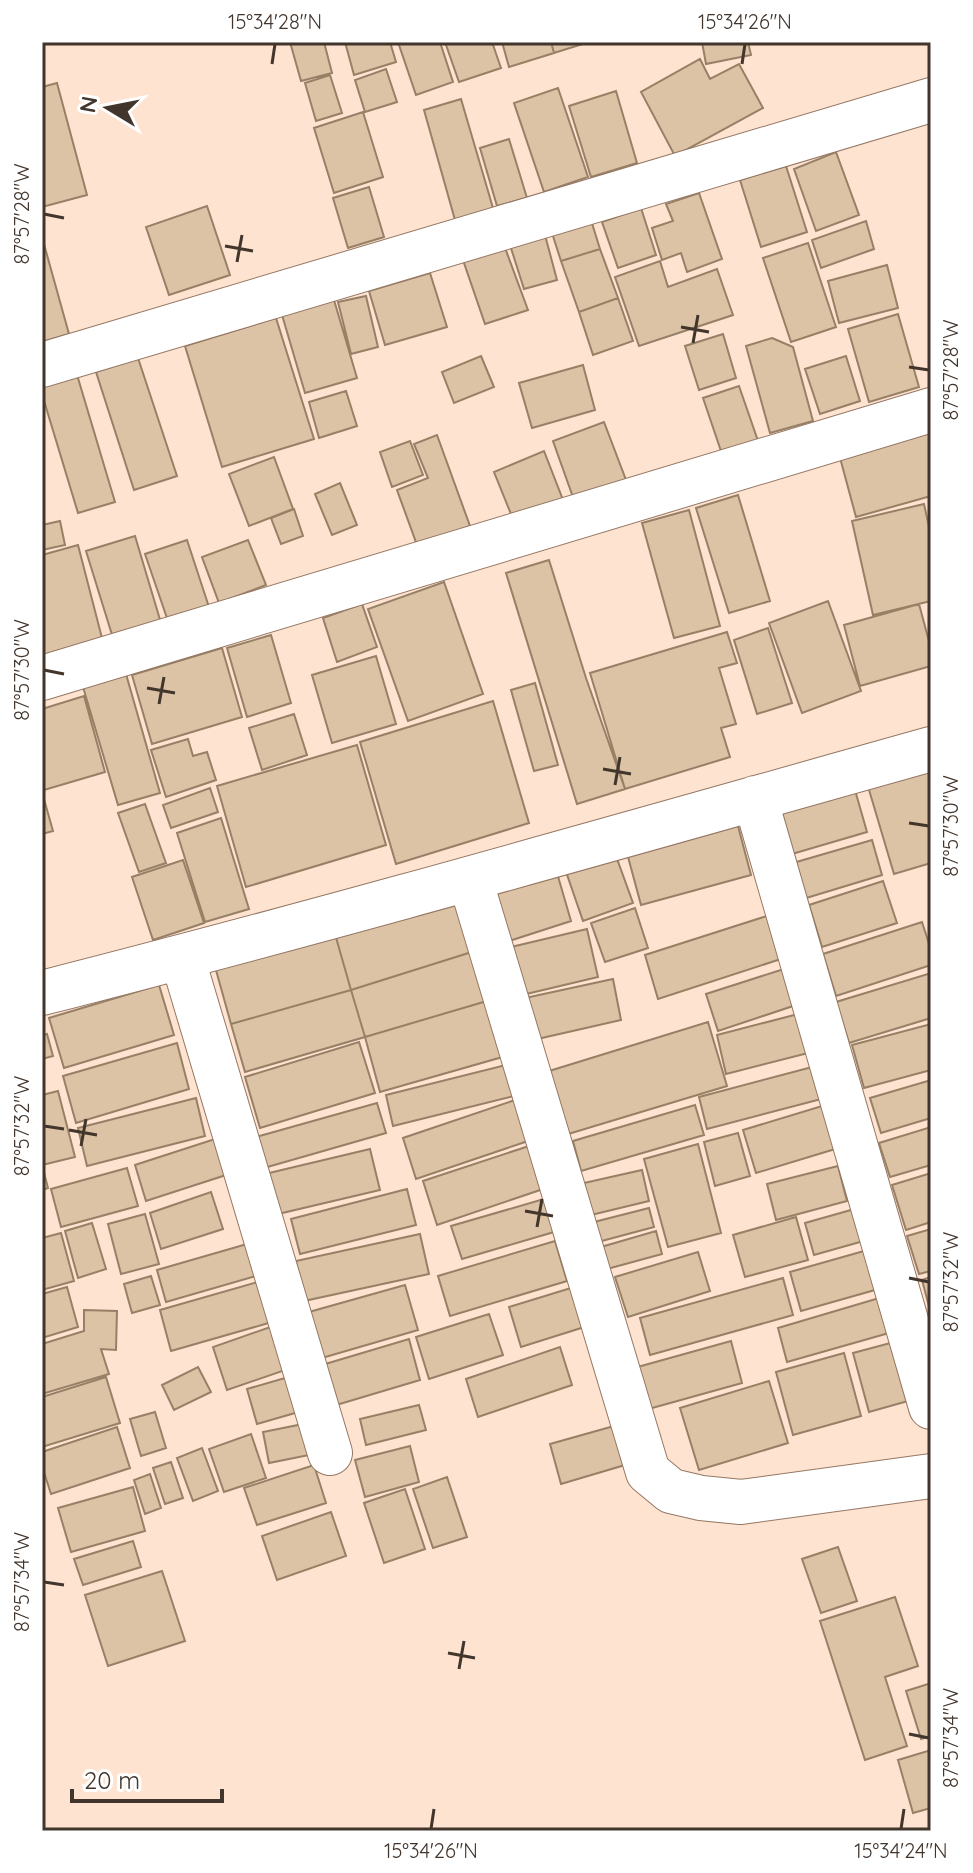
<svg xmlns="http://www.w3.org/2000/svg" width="973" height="1873" viewBox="0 0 973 1873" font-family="Quicksand,sans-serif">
<rect width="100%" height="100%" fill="#fee3d1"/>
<path fill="#dcc3a6" stroke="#978065" stroke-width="2" d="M290,42H324L332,73L301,81Z
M345,42H390L396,62L354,75Z
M398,42H440L453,82L416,95Z
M445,42H492L501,68L459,82Z
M502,42H551L554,53L509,67Z
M551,42H589L554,53Z
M702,42H748L751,55L706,64Z
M700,59L710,79L739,64L763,108L675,156L641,92Z
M386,69L397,102L365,112L355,80Z
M330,75L342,113L316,121L305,83Z
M57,83L87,195L42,207V87Z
M558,88L588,177L544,192L514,103Z
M616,91L637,163L591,177L569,106Z
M461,99L493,208L455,220L424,110Z
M363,112L383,177L334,193L314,128Z
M509,139L527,198L497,206L480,148Z
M836,152L859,215L816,231L794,169Z
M786,166L807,232L761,247L740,180Z
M369,187L384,237L348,248L333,198Z
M699,193L722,259L687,272L681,253L662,260L652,228L673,221L666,204Z
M207,206L230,275L169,295L146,227Z
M641,208L656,255L618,268L602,222Z
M591,220L600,249L561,261L552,233Z
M866,221L874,249L821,268L812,240Z
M545,235L557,280L524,289L510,245Z
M42,237L69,334L42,342Z
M808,243L836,327L791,342L763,258Z
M504,245L528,310L485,324L463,260Z
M600,249L618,298L579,312L561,261Z
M660,261L668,287L717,269L733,315L639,346L615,277Z
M887,265L898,308L839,323L828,281Z
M430,273L447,327L385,345L369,291Z
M366,296L378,347L351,354L338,302Z
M618,298L633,341L593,355L579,312Z
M334,300L357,378L305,393L282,315Z
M898,314L919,387L869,402L848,329Z
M276,318L314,439L222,467L185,346Z
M723,334L736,378L699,390L685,346Z
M772,338L793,347L813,421L770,433L746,346Z
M481,356L494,387L454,403L442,372Z
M846,356L860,401L820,414L805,369Z
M138,358L177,476L134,490L96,372Z
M583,365L595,410L532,428L519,383Z
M75,368L115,502L78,513L42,394V379Z
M739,386L758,441L722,454L703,398Z
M346,391L357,426L319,438L309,402Z
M604,422L626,480L574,500L553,441Z
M931,428V496L856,517L839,454Z
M437,435L470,526L417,545L397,490L428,478L414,444Z
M410,441L423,475L392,487L380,452Z
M544,451L563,500L513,519L494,472Z
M274,457L293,509L249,526L229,474Z
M340,483L357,525L332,535L315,494Z
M738,495L770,601L729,613L696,508Z
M924,504L931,536V601L873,615L852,521Z
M294,509L303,536L281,544L271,518Z
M689,510L720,626L674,638L642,523Z
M60,521L65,545L42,550V525Z
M135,536L161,623L113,638L86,551Z
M187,540L209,607L168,621L145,554Z
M248,540L266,585L219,603L202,557Z
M78,545L103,642L42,658V555Z
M549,560L586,678L625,789L577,804L506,573Z
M444,582L483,694L408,721L368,609Z
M828,601L861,691L802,713L769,623Z
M362,604L377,647L337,662L323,618Z
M919,604L931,649V666L860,686L844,625Z
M768,628L792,703L757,714L734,640Z
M727,632L737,663L719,668L736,724L721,728L730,757L625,789L590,673Z
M271,635L291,703L247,717L227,648Z
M222,648L242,717L152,744L132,675Z
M376,656L396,724L332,743L312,675Z
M126,674L160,793L118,805L83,687Z
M535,683L558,765L534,771L511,690Z
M84,696L105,772L44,790L42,782V709Z
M493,701L529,823L396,864L360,742Z
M294,714L307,755L262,770L249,728Z
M188,739L193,756L207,752L216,780L166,797L151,750Z
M357,745L386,845L246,887L217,786Z
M931,753V863L894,874L864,773Z
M851,776L867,832L792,854L776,798Z
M210,788L218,812L171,828L163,805Z
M42,792L53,831L42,834Z
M145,804L166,863L139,872L118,813Z
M734,811L751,875L641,905L624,842Z
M221,818L249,909L205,922L177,833Z
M872,840L882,875L803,899L793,863Z
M612,845L633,903L583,921L563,863Z
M183,860L204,923L153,940L132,877Z
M555,866L571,921L506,942L489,885Z
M883,881L897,923L822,947L809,905Z
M460,889L478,950L351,990L333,927Z
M635,908L648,948L605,962L591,923Z
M773,914L787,957L658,999L645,955Z
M922,922L931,950V965L836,996L823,954Z
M333,927L351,990L231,1024L214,963Z
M587,929L598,977L522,995L511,947Z
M478,950L497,998L365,1037L351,990Z
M787,968L799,1004L718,1031L706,994Z
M931,973V1018L849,1043L836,1002Z
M613,979L621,1020L533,1040L525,998Z
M159,985L174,1035L64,1068L49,1018Z
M351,990L365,1037L245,1072L231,1024Z
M497,998L513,1054L380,1092L365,1037Z
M802,1013L812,1052L726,1074L717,1035Z
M708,1022L727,1086L565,1135L546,1072Z
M931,1024V1070L864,1088L852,1045Z
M47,1034L53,1056L42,1059V1035Z
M359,1042L375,1093L260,1128L245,1077Z
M177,1043L189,1089L76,1123L63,1076Z
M510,1064L518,1095L393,1126L386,1095Z
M816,1066L825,1098L707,1129L699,1097Z
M931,1080V1118L881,1133L870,1098Z
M58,1091L75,1157L42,1165L48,1188L42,1190V1095Z
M196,1098L205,1136L87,1166L78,1128Z
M515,1100L528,1141L416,1179L403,1138Z
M377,1103L386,1133L264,1168L256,1137Z
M832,1103L845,1146L756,1173L743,1130Z
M695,1105L704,1135L581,1171L573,1141Z
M931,1127V1165L890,1177L879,1143Z
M738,1133L750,1176L715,1186L704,1142Z
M215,1139L226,1175L146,1201L135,1165Z
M698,1144L721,1233L668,1247L644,1159Z
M532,1145L546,1188L437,1225L423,1181Z
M370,1149L380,1190L278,1214L269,1173Z
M838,1166L847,1201L776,1220L767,1184Z
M127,1168L138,1206L61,1227L51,1189Z
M642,1170L649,1201L591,1215L584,1183Z
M931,1173V1222L906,1230L892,1185Z
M407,1189L416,1225L300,1254L291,1219Z
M211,1192L223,1229L161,1249L150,1213Z
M544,1199L554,1232L462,1259L451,1226Z
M649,1208L654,1227L598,1242L594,1222Z
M858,1208L867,1240L814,1255L805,1223Z
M145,1214L159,1264L121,1274L108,1224Z
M796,1217L808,1260L745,1277L733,1235Z
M92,1223L106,1269L78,1278L65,1231Z
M931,1229V1271L919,1274L907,1236Z
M656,1231L662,1254L607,1269L601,1247Z
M61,1233L74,1281L42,1290V1238Z
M420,1234L429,1274L304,1301L296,1261Z
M555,1241L567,1281L450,1316L438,1276Z
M247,1244L256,1276L166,1302L157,1270Z
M871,1249L882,1288L801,1311L790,1272Z
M698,1252L710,1291L628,1317L615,1277Z
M151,1276L160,1305L132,1313L124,1284Z
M931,1277V1314L922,1280Z
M783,1278L793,1315L650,1355L640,1318Z
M261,1281L272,1322L171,1351L160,1310Z
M584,1284L597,1323L521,1347L509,1307Z
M405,1285L418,1330L322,1358L309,1312Z
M67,1287L78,1327L42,1338V1294Z
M886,1296L896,1331L787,1362L778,1328Z
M84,1310L117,1311L116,1350L101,1349L109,1374L42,1394V1344L84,1331Z
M489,1314L503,1355L429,1379L416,1337Z
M279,1324L294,1367L227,1390L213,1347Z
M409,1339L420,1380L333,1406L322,1365Z
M731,1341L742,1383L645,1410L634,1368Z
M898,1341L915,1399L869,1412L853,1353Z
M560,1347L572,1385L478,1417L466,1379Z
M844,1353L861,1416L793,1435L776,1372Z
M198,1367L211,1392L174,1410L162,1385Z
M292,1376L302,1411L257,1424L247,1389Z
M106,1377L120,1423L42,1447V1397Z
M769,1381L788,1443L699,1470L680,1408Z
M419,1405L426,1430L366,1445L360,1419Z
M155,1412L166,1448L141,1456L130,1419Z
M313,1422L319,1453L269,1463L263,1432Z
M614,1426L625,1465L561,1484L550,1444Z
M117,1427L130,1468L51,1494L42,1466V1452Z
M251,1434L266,1478L224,1492L209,1449Z
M410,1446L419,1482L365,1497L355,1460Z
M202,1448L218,1491L193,1501L177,1458Z
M171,1462L183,1498L165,1504L153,1468Z
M314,1465L326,1503L257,1525L244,1488Z
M150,1474L161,1508L145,1514L134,1480Z
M447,1477L467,1537L433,1548L413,1489Z
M133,1487L145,1531L71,1552L58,1508Z
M405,1489L425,1549L384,1563L364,1503Z
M331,1512L346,1556L277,1580L262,1536Z
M133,1541L141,1567L83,1585L74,1559Z
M838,1547L857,1601L821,1613L802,1559Z
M162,1571L185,1641L108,1666L85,1595Z
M895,1597L918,1666L885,1677L907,1746L865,1760L820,1621Z
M931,1683V1736L921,1739L906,1691Z
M931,1750V1808L913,1813L898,1760Z"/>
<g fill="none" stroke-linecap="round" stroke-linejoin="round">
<g stroke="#957763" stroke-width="46">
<path id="minor" d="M42,365L931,100
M42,678L931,410
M755,798L931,1407
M470,879L648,1472L671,1491L701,1498L741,1502L931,1476
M182,957L330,1453
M42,993C340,917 635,832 931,749"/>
</g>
<use href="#minor" stroke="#fff" stroke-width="44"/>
</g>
<path fill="none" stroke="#42352c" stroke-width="3" d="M272,64L275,44M742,64L745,44M44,214L64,218M225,246L253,251M237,262L242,235M681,327L709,332M693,343L698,315M909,367L929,370M44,670L64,674M147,688L175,693M159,704L164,677M603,769L631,774M615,785L620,757M909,823L929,826M44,1126L64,1129M69,1130L97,1135M81,1146L86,1119M525,1211L553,1216M537,1227L542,1199M909,1278L929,1282M44,1582L64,1585M448,1653L475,1658M459,1669L464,1641M909,1734L929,1738M431,1829L434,1809M901,1829L904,1809"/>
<rect width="973" height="1873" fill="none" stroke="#ffffff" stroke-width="88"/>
<g transform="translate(108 108) rotate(280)" stroke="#ffffff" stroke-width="6" paint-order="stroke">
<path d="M0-6L14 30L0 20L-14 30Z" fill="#42352c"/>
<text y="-12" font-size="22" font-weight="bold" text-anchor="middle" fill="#42352c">N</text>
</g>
<path d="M72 1789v12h150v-12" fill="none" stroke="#42352c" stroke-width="4"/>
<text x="84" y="1789" font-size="24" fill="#42352c" stroke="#ffffff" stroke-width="6" paint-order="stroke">20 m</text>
<rect x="44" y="44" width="885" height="1785" fill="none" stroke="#42352c" stroke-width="3"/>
<g font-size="20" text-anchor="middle" fill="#42352c">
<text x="275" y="29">15°34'28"N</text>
<text x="745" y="29">15°34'26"N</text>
<text transform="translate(22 214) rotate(-90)" y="7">87°57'28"W</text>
<text transform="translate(951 370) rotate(-90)" y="7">87°57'28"W</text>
<text transform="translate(22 670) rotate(-90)" y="7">87°57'30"W</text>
<text transform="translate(951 826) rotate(-90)" y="7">87°57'30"W</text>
<text transform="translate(22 1126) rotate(-90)" y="7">87°57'32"W</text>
<text transform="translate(951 1282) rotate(-90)" y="7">87°57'32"W</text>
<text transform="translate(22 1582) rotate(-90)" y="7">87°57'34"W</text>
<text transform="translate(951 1738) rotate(-90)" y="7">87°57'34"W</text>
<text x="431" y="1858">15°34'26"N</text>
<text x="901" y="1858">15°34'24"N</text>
</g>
</svg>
